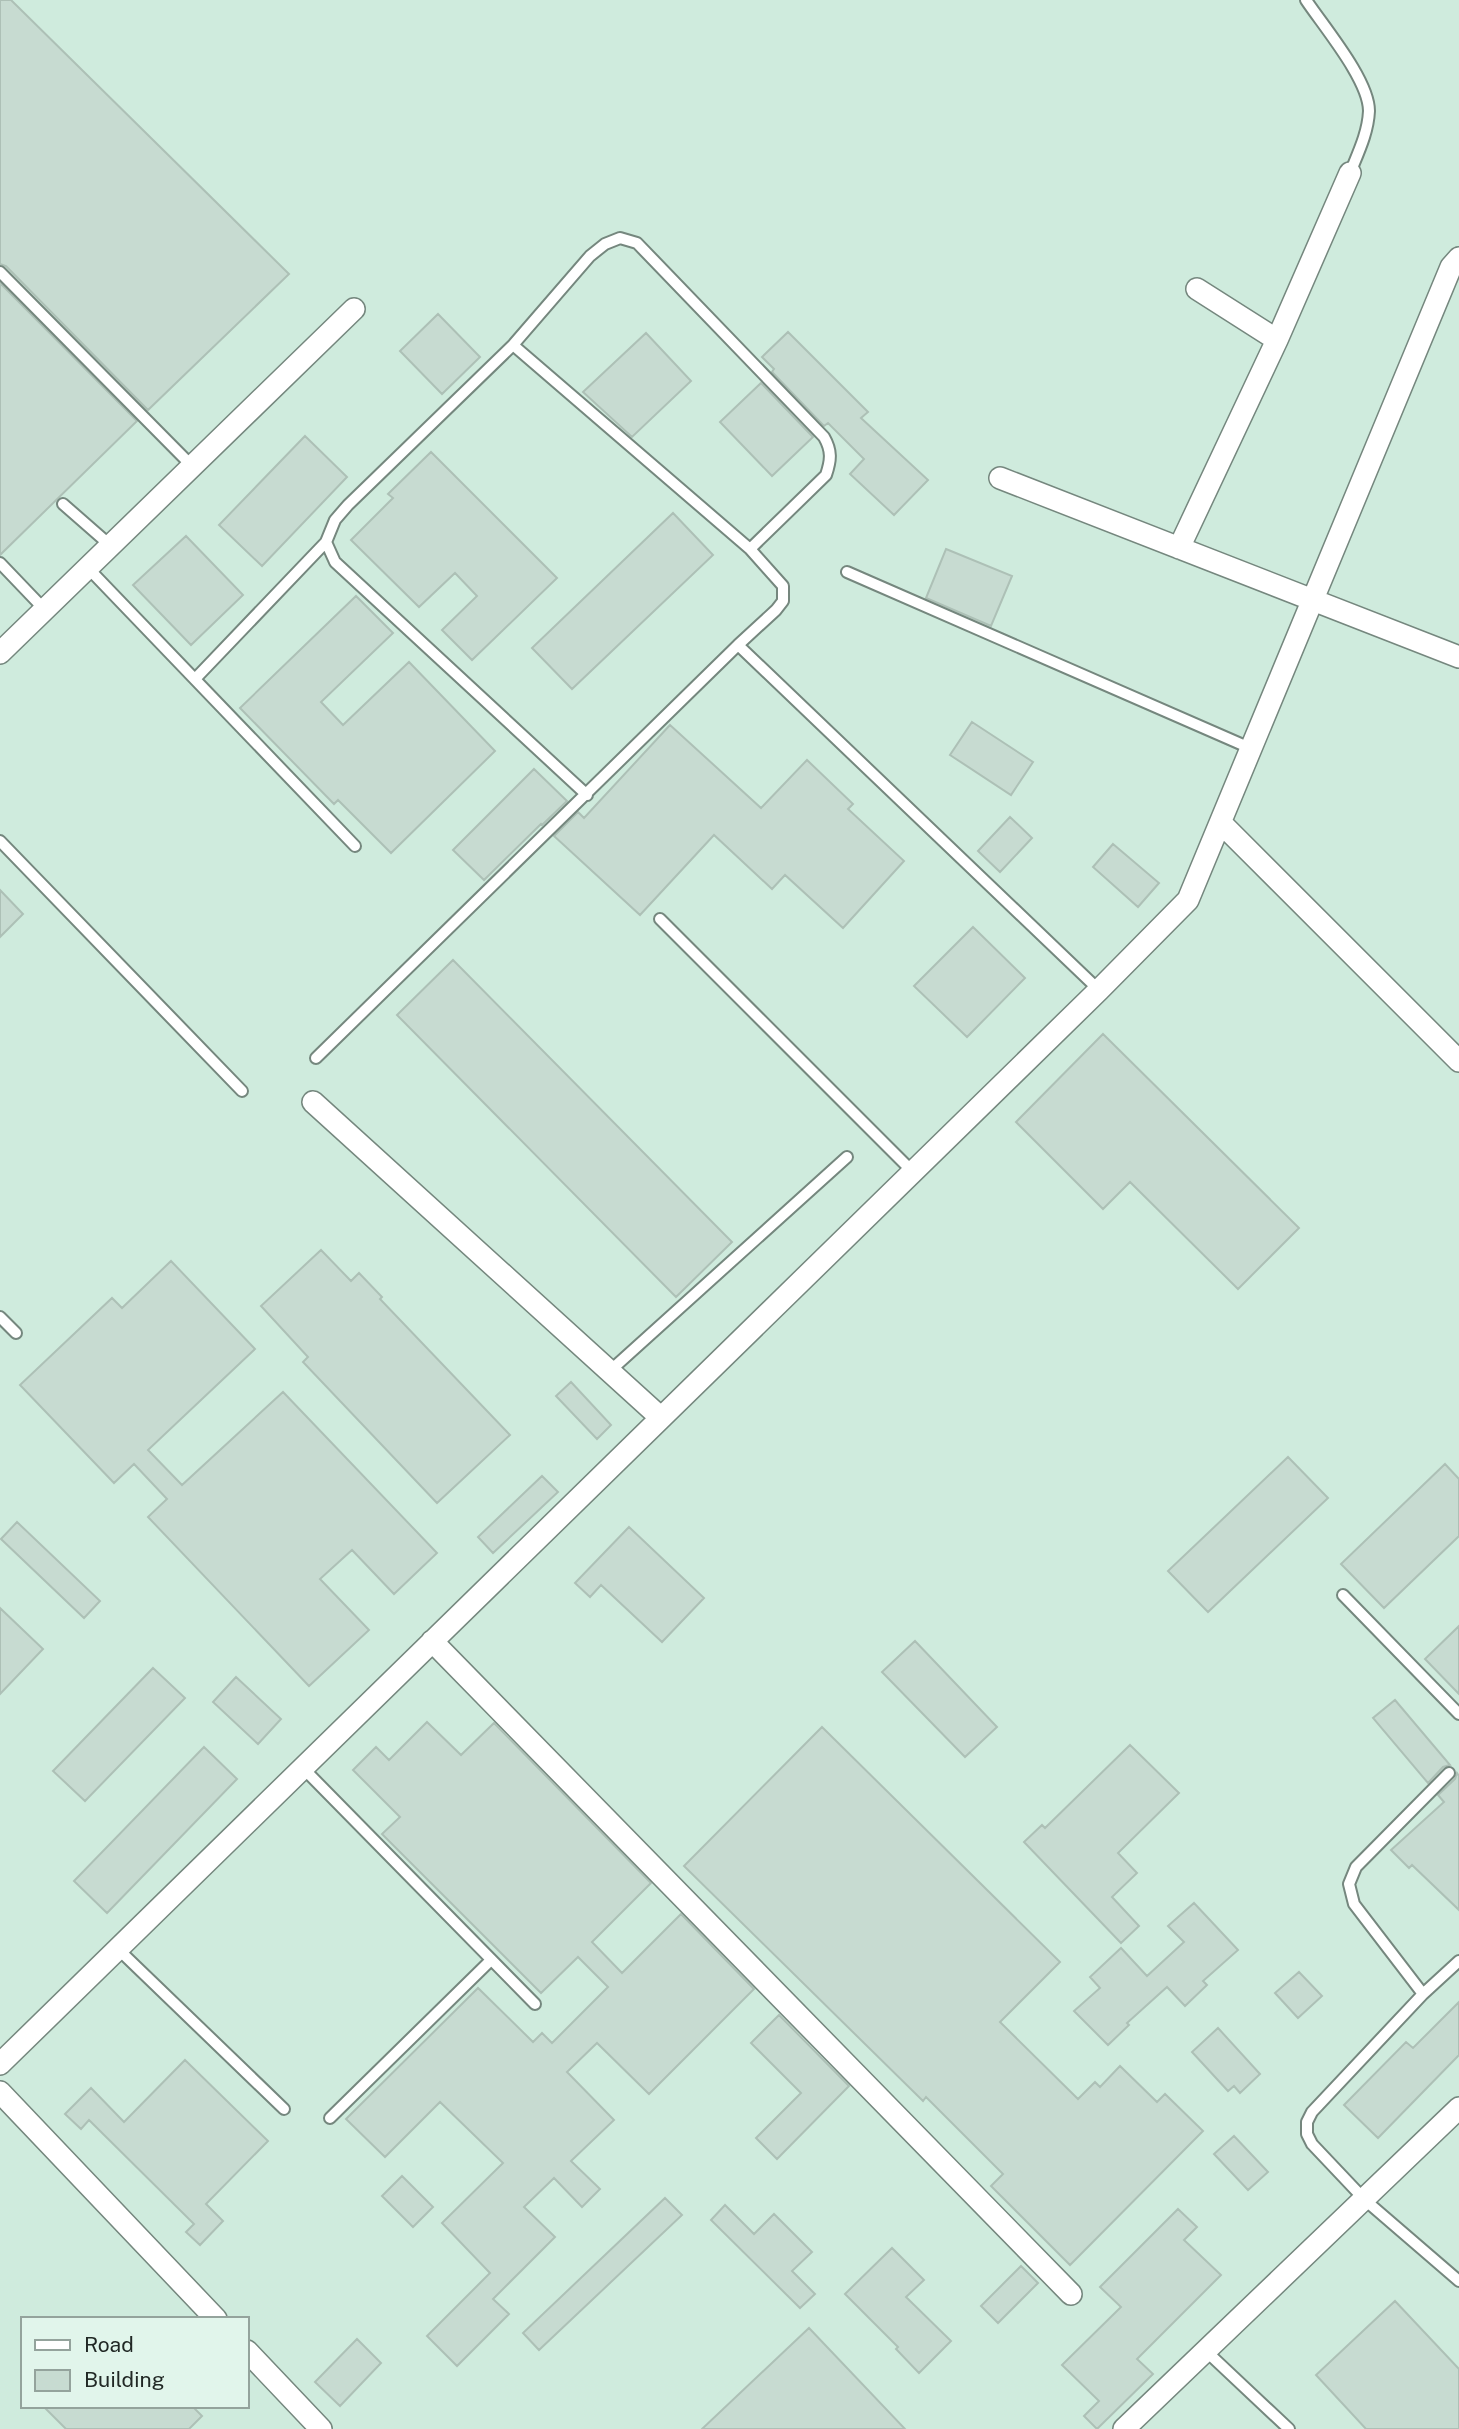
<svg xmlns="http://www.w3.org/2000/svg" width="1459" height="2429" viewBox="0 0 1459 2429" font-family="'Public Sans',sans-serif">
<rect width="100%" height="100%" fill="#e1f5eb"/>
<path fill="#cfebdd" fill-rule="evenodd" d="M0,0H1459V2429H0ZM23,2319H247V2406H23Z"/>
<path fill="#c7dbd1" stroke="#adc0b6" stroke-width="2" d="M0,0H11L289,274L148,410L6,266L0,264Z
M0,283L137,421L0,555Z
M438,314L480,357L442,394L400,351Z
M788,332L868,412L861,418L928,480L894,515L850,474L864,459L828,423L824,426L772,372L774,369L762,357Z
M646,333L691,381L632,437L583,392Z
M761,383L813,437L772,476L720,422Z
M305,436L347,477L262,566L219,525Z
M431,452L557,578L472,660L442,630L477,596L455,573L419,607L351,540L393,498L388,494Z
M673,513L713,555L572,689L532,648Z
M186,536L243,595L191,645L133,585Z
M946,549L1012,576L991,626L926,598Z
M356,596L393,633L321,702L343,725L409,662L495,751L391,853L338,800L334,804L240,708Z
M972,722L1033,762L1011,795L950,755Z
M670,725L761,808L807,760L853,804L848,809L904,861L843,928L785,875L772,889L714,835L640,915L554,836L578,812L584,818Z
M534,769L567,801L542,825L541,824L484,880L453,850Z
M1010,817L1032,838L1000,872L978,851Z
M1113,844L1159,883L1138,907L1093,867Z
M0,890L23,914L0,937Z
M973,927L1025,978L967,1037L914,986Z
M453,960L732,1242L676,1297L397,1015Z
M1103,1034L1299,1228L1238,1289L1130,1182L1103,1209L1016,1122Z
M321,1250L351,1281L359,1273L382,1297L380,1299L510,1435L437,1503L303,1362L308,1357L261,1306Z
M171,1261L255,1349L148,1450L182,1485L283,1392L437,1553L394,1594L352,1550L320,1579L369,1630L309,1686L148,1517L167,1499L134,1464L114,1483L20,1385L112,1298L122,1308Z
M571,1382L611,1425L597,1439L556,1396Z
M1288,1457L1328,1498L1208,1612L1168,1571Z
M1445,1464L1459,1479V1536L1384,1608L1341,1564Z
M542,1476L558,1492L493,1553L478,1537Z
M17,1522L100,1601L84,1618L1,1539Z
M629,1527L704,1598L662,1642L601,1585L590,1597L575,1583Z
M0,1608L43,1649L0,1694Z
M1459,1626V1694L1425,1659Z
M915,1641L997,1727L965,1757L882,1672Z
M153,1668L185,1698L85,1801L53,1771Z
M236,1677L281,1719L258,1744L213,1702Z
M1395,1700L1450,1765L1443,1767L1428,1783L1373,1718Z
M427,1722L461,1755L494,1723L651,1883L592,1942L622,1973L681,1914L754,1989L649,2094L597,2043L567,2072L614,2120L571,2161L600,2189L582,2207L554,2178L524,2207L555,2237L493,2299L509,2314L457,2366L427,2336L490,2273L442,2223L503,2163L440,2102L385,2157L346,2119L478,1988L533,2042L542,2033L552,2043L608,1987L578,1957L541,1993L382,1834L400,1817L353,1770L376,1747L389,1760Z
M822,1727L1060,1962L1000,2022L1078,2099L1095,2082L1100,2087L1120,2066L1157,2102L1165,2094L1203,2131L1070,2265L991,2186L1003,2174L926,2097L923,2101L684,1866Z
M1130,1745L1179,1793L1118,1853L1137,1873L1112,1897L1139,1926L1121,1943L1024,1842L1042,1825L1045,1828Z
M204,1747L237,1779L107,1913L74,1881Z
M1457,1773L1459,1776V1910L1412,1865L1409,1868L1391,1850L1444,1802L1438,1795L1455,1779Z
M1194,1903L1238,1950L1203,1981L1207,1985L1185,2006L1167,1987L1127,2023L1129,2025L1108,2045L1074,2011L1100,1988L1090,1977L1121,1948L1147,1976L1184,1942L1168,1926Z
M1299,1972L1322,1996L1298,2018L1275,1993Z
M1459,2002V2055L1378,2138L1344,2105L1406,2042L1413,2048Z
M779,2015L849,2086L777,2159L756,2138L801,2093L751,2043Z
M1218,2028L1260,2074L1240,2093L1234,2086L1228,2091L1192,2052Z
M185,2060L268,2141L206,2204L223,2221L200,2245L186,2232L194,2224L89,2120L81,2129L65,2114L91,2088L124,2122Z
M1234,2136L1268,2172L1248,2190L1214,2154Z
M402,2176L433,2207L413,2227L382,2196Z
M665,2198L682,2215L539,2350L523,2333Z
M725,2205L754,2234L774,2214L812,2252L792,2271L815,2294L800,2308L711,2220Z
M1178,2209L1197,2227L1184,2240L1221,2275L1137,2359L1153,2374L1097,2429L1084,2416L1099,2401L1062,2365L1121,2307L1100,2287Z
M892,2248L924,2280L906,2297L951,2341L919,2373L896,2349L898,2347L845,2294Z
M1021,2266L1038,2283L998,2323L981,2306Z
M1395,2301L1459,2369V2429H1366L1316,2375Z
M809,2328L905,2429H702Z
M357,2339L381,2363L340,2406L315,2382Z
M43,2406H192L202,2416L189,2429H66Z"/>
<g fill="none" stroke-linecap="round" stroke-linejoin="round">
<g stroke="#75877e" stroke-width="14">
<path id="service" d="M1306,0C1324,27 1369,80 1369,111C1368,133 1358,153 1350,173
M0,272L193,467
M513,345L590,256L605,244L620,238L637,243L824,437C832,451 831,460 826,475L750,549
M63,504L111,546
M0,563L45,610
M88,568L355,846
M847,572L1250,748
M738,645L1099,990
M195,679L326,542
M0,841L242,1091
M660,919L912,1171
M316,1058L738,645L776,610L783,601V586L750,549L513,345L348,505L335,520L326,542L335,562L587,795
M0,1317L16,1333
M611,1370L847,1157
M1343,1595L1459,1714
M303,1768L535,2004
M118,1949L284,2109
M1459,1961L1423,1994L1312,2112L1307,2122V2134L1312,2144L1365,2200L1459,2281
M1423,1994L1354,1904L1349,1884L1356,1867L1449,1773
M330,2118L491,1960
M1206,2351L1289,2429"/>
</g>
<g stroke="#75877e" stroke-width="24">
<path id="minor" d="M1197,289L1277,340
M1000,478L1459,657
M1179,548L1277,340L1350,173
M0,653L354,309
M1221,823L1459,1061
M313,1102L660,1417
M432,1641L1071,2294
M0,2064L1099,990L1188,900L1451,267L1459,258
M0,2092L216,2319
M247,2351L321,2429
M1124,2429L1459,2108"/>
</g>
<use href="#service" stroke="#fff" stroke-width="10"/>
<use href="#minor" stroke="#fff" stroke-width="21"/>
</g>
<rect x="21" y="2317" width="228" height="91" fill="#e1f5eb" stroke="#94a39c" stroke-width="2"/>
<rect x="35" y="2340" width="35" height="10" fill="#ffffff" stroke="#94a39c" stroke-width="2"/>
<text x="84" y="2352" font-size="21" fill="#212825">Road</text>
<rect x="35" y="2370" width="35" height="21" fill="#c7dbd1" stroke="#94a39c" stroke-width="2"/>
<text x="84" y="2387" font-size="21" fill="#212825">Building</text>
</svg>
